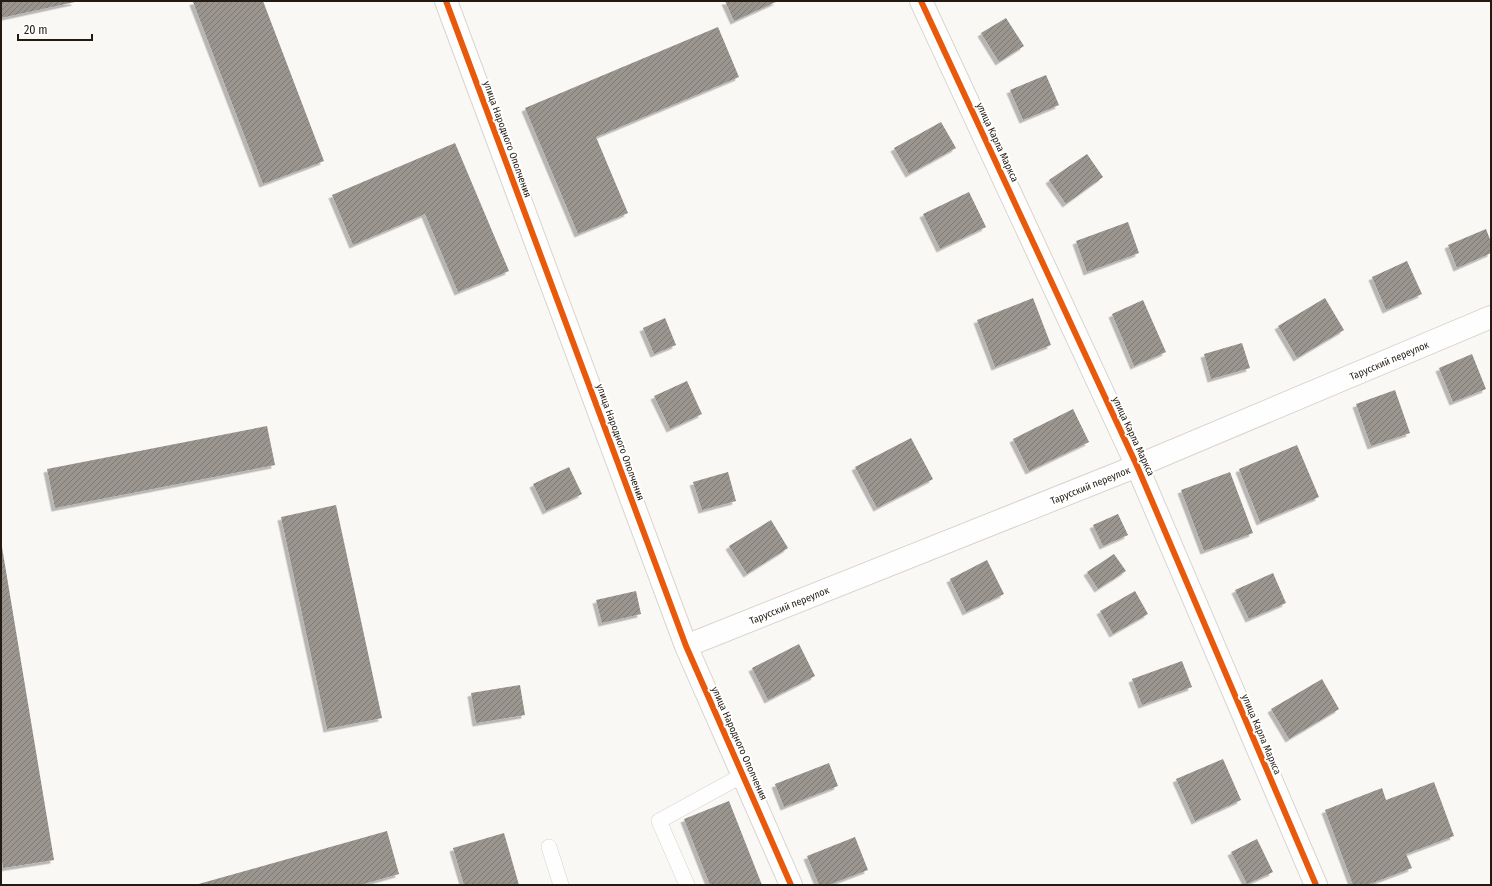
<svg xmlns="http://www.w3.org/2000/svg" width="1492" height="886" viewBox="0 0 1492 886" font-family="'Fira Sans Condensed',sans-serif">
<defs>
<pattern id="building-hatch" width="6" height="6" patternUnits="userSpaceOnUse"><rect width="6" height="6" fill="#9a958f"/><path d="M-1 1l2-2M0 6l6-6M5 7l2-2" fill="none" stroke="#7d7973"/></pattern>
<filter id="shadow"><feDropShadow dx="-3.5" dy="3.5" stdDeviation="0" flood-color="#0004"/></filter>
</defs>
<rect width="100%" height="100%" fill="#faf8f5"/>
<path fill="url(#building-hatch)" filter="url(#shadow)" d="M1,1H75V2L1,18Z
M195,1H263L324,161L263,184L193,2Z
M725,1H778L734,21Z
M1006,18L1024,46L999,62L981,33Z
M718,27L739,77L596,137L628,213L578,234L525,108Z
M1046,75L1059,105L1023,120L1010,90Z
M941,122L956,148L909,174L894,148Z
M455,143L509,271L458,292L425,214L353,245L332,195Z
M1087,154L1103,177L1066,204L1049,180Z
M969,192L986,227L940,249L923,214Z
M1128,222L1139,253L1087,272L1076,241Z
M1486,229L1491,242V253L1457,268L1448,245Z
M1407,261L1422,294L1386,310L1372,277Z
M1033,298L1051,345L995,367L977,320Z
M1325,298L1344,330L1297,358L1278,326Z
M1143,300L1166,352L1134,366L1112,314Z
M665,318L676,345L654,354L643,328Z
M1242,343L1250,368L1211,379L1204,354Z
M1472,354L1486,389L1453,402L1439,368Z
M687,381L702,414L670,429L654,396Z
M1395,390L1410,433L1371,446L1356,404Z
M1073,409L1089,442L1029,471L1013,439Z
M267,426L275,465L55,508L47,469Z
M911,438L933,479L877,508L855,467Z
M1297,445L1319,497L1260,522L1239,469Z
M569,467L582,494L546,511L533,484Z
M728,472L736,501L702,510L693,482Z
M1230,472L1253,533L1204,551L1181,490Z
M336,505L382,718L327,729L281,517Z
M1118,514L1128,535L1103,546L1093,525Z
M771,520L788,548L747,574L729,546Z
M1,541L54,860L3,868L1,853Z
M1114,554L1126,571L1098,589L1087,572Z
M987,560L1004,594L966,612L950,579Z
M1273,573L1286,603L1249,619L1235,590Z
M636,591L641,614L602,623L596,600Z
M1135,591L1148,614L1113,634L1100,611Z
M799,644L815,676L768,700L752,668Z
M1182,661L1192,687L1142,705L1132,679Z
M1322,679L1339,709L1289,739L1271,709Z
M520,685L525,715L476,723L471,693Z
M1223,759L1241,800L1195,821L1176,779Z
M829,763L838,786L784,807L775,784Z
M1434,782L1454,836L1406,854L1412,868L1367,885H1353L1325,810L1382,788L1386,800Z
M729,801L762,885H710L684,819Z
M387,831L399,874L360,885H195Z
M504,833L519,885H464L453,848Z
M855,837L868,870L828,885H819L807,856Z
M1257,839L1273,872L1247,884L1231,852Z"/>
<g fill="none" stroke-linecap="round" stroke-linejoin="round">
<g stroke="#d9d4cd" stroke-width="16">
<path id="service" d="M549,847L561,885
M687,885L659,821L743,775"/>
</g>
<g stroke="#d9d4cd" stroke-width="24">
<path id="minor" d="M446,1L686,646L791,885
M921,1L1137,466L1316,885
M686,646L1137,466L1491,317"/>
</g>
<use href="#service" stroke="#fefefe" stroke-width="15"/>
<use href="#minor" stroke="#fefefe" stroke-width="22"/>
<g stroke="#fff" stroke-width="8">
<path id="cycleway" d="M446,1L686,646L791,885
M921,1L1137,466L1316,885"/>
</g>
<use href="#cycleway" stroke="#e8590c" stroke-width="6"/>
</g>
<g text-anchor="middle" stroke-width="4" stroke-linejoin="round" paint-order="stroke">
<g font-size="10" fill="#231b11" stroke="#fff">
<text transform="translate(508 139) rotate(70)" y="4">улица Народного Ополчения</text>
<text transform="translate(998 142) rotate(65)" y="4">улица Карла Маркса</text>
<text transform="translate(1389 360) rotate(-23)" y="4">Тарусский переулок</text>
<text transform="translate(1134 436) rotate(65)" y="4">улица Карла Маркса</text>
<text transform="translate(621 442) rotate(70)" y="4">улица Народного Ополчения</text>
<text transform="translate(1090 485) rotate(-22)" y="4">Тарусский переулок</text>
<text transform="translate(789 605) rotate(-22)" y="4">Тарусский переулок</text>
<text transform="translate(1262 734) rotate(67)" y="4">улица Карла Маркса</text>
<text transform="translate(740 743) rotate(66)" y="4">улица Народного Ополчения</text>
</g>
</g>
<rect width="1492" height="886" fill="none" stroke="#231b11" stroke-width="4"/>
<path d="M18 34v6h74v-6" fill="none" stroke="#231b11" stroke-width="2"/>
<text x="24" y="34" font-size="12" fill="#231b11" stroke="#ffffff" stroke-width="3" paint-order="stroke">20 m</text>
</svg>
